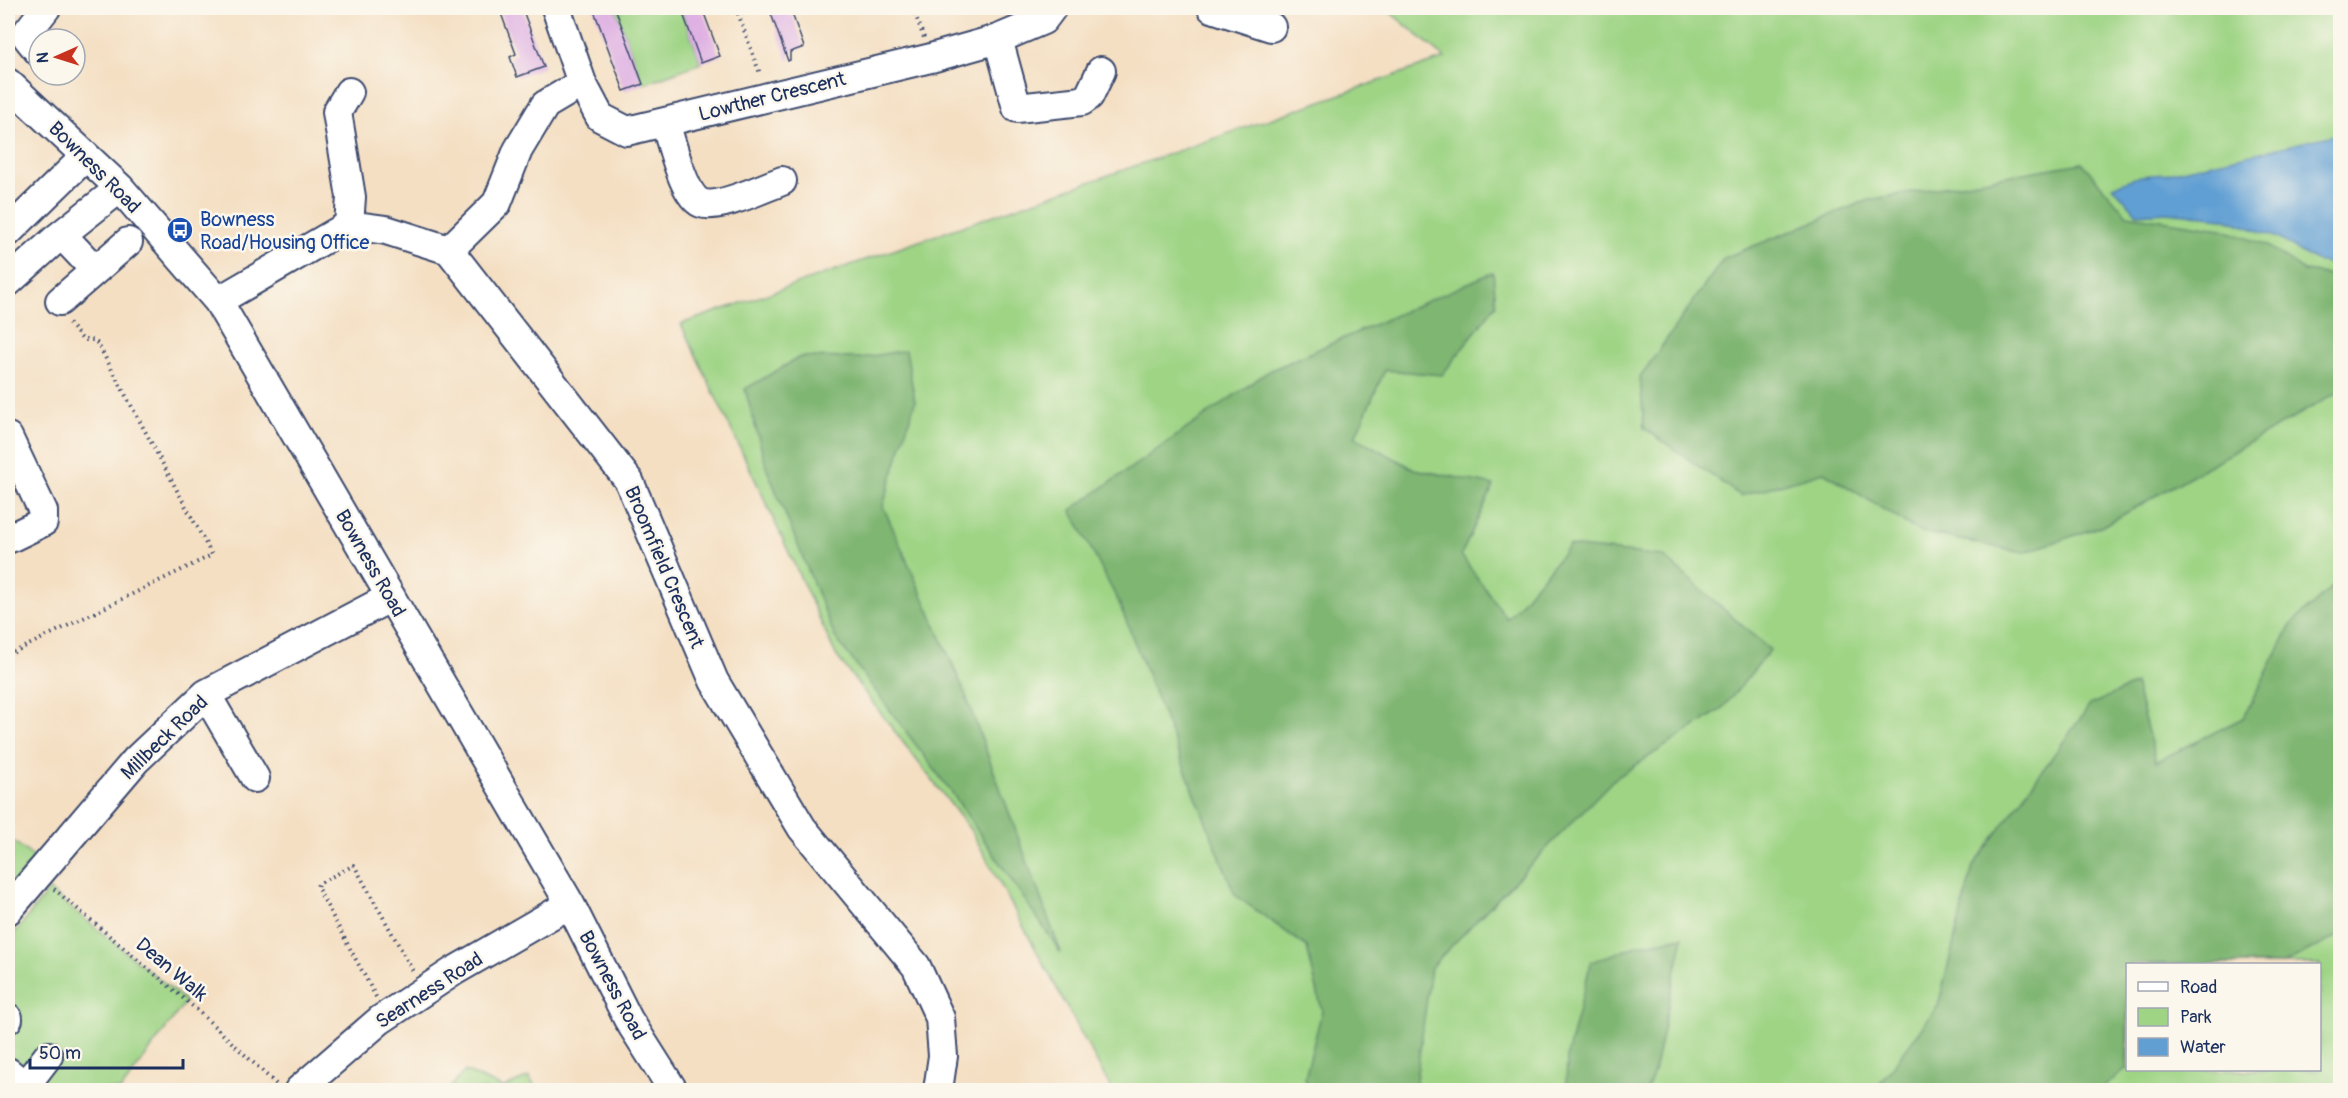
<svg xmlns="http://www.w3.org/2000/svg" width="2348" height="1098" viewBox="0 0 2348 1098" font-family="Pangolin,sans-serif">
<rect width="100%" height="100%" fill="#fbf7ec"/>
<filter id="ink" filterUnits="userSpaceOnUse"><feTurbulence type="fractalNoise" baseFrequency=".0167" numOctaves="2"/><feDisplacementMap in="SourceGraphic" scale="12" xChannelSelector="R" yChannelSelector="G"/><feConvolveMatrix kernelMatrix="1 2 1 2 8 2 1 2 1" color-interpolation-filters="sRGB"/></filter>
<filter id="wash" filterUnits="userSpaceOnUse"><feTurbulence type="fractalNoise" baseFrequency=".008" numOctaves="4" result="noise"/><feDisplacementMap in="SourceGraphic" scale="24" xChannelSelector="R" yChannelSelector="G"/><feGaussianBlur stdDeviation="1.35" result="paint"/><feColorMatrix in="noise" values="0 0 0 0 0 0 0 0 0 0 0 0 0 0 0 0 0 1.4 0 .05"/><feComposite in="paint" operator="in"/></filter>
<g filter="url(#wash)">
<rect width="100%" height="100%" fill="#f4dfc3"/>
<path fill="#9fd485" stroke="#5d8272" stroke-width="1.5" fill-rule="evenodd" d="M615,8H681L701,63L643,84Z
M1385,8H2340V1090H1112L972,832L836,655L761,492L681,324L1445,58ZM2128,964H2320V1070H2128Z
M8,837L35,858L9,889L8,888Z
M49,890L186,1001L121,1090H8V941Z
M465,1071L503,1088L529,1077L537,1090H448Z"/>
<path fill="#7fb672" stroke="#4d7268" stroke-width="1.5" d="M2082,163L2127,215L2221,229L2266,245L2304,271L2340,276V391L2105,525L2023,553L1918,531L1824,472L1741,496L1644,428L1640,377L1724,258L1868,200Z
M1493,272L1496,305L1442,375L1385,370L1355,437L1414,469L1494,485L1461,555L1507,619L1569,546L1663,556L1770,650L1722,709L1613,780L1431,967L1416,1081L1417,1090H1309L1305,1078L1322,1011L1307,947L1235,895L1119,603L1071,510L1269,371Z
M906,350L915,402L883,506L963,688L1061,953L952,793L835,637L767,469L745,389L800,357L861,358Z
M2340,580V935L2284,964H2128L2127,1069L2100,1090H1875L1938,1006L1973,866L2090,705L2135,684L2156,762L2243,718L2292,623Z
M1683,937L1654,1072L1647,1090H1566L1567,1056L1591,962L1639,945Z"/>
<path fill="#619fd3" stroke="#3e6798" stroke-width="1.5" d="M2334,135H2340V265L2315,261L2278,238L2223,218L2166,212L2137,214L2113,186L2140,176L2165,174Z"/>
<g id="blocks">
<path fill="#deafe3" d="M499,8H522L544,67L517,77L510,57L516,54Z
M593,8H615L643,84L624,91Z
M681,8H702L720,56L701,63Z
M769,8H790L804,47L790,52V60L788,61Z"/>
</g>
</g>
<g filter="url(#ink)">
<use href="#blocks" fill-opacity="0" stroke="#3c496d" stroke-width="1.5"/>
<g fill="none" stroke-linecap="round" stroke-linejoin="round">
<g stroke="#3c496d" stroke-width="32">
<path id="minor" d="M556,8L582,83L600,117L627,131L931,58L998,39L1043,20L1052,8
M1212,8L1271,27
M998,39L1017,108L1082,101L1089,96L1101,71
M39,52L27,37L28,31L46,8
M8,83L120,188L218,301L570,904L628,1019L673,1090
M349,92L337,112L351,197L349,225
M665,123C672,142 683,195 701,203C718,210 765,187 782,181
M8,232L86,156
M62,235L94,269
M449,250L497,203L518,150L545,105L582,83
M8,282L57,238L120,188
M60,301L128,242
M218,301L349,225L386,230L449,250L629,481L714,681L802,828L916,966L940,1018L943,1056L938,1090
M8,437L43,511V522L10,538L8,537
M206,694L255,778
M8,910L136,760L206,694L391,597
M8,1019V1018
M8,1072L25,1086L48,1056
M299,1090L380,1020L454,971L570,904"/>
</g>
<path stroke="#3c496d" stroke-width="4" stroke-dasharray="1.5 4.5" stroke-linecap="butt" d="M736,8L760,74
M913,8L924,38
M8,655L212,555L98,344L94,340H83L68,323
M54,889L196,1009L276,1084
M376,997L317,887L318,884L354,865L413,971"/>
<use href="#minor" stroke="#fff" stroke-width="28"/>
</g>
</g>
<defs>
<g id="bus-disc" transform="scale(1.35)"><circle r="9.5" fill="#1a4fb4" stroke="#fbf7ec"/><path d="M-5-6H5V4H4V6H2V4H-2V6H-4V4H-5ZM-3.5-4V0h7V-4ZM-3.5 1.2v1.5H-2V1.2ZM2 1.2v1.5H3.5V1.2Z" fill="#fff"/></g>
</defs>
<g fill-rule="evenodd">
<use href="#bus-disc" x="180" y="230"/>
</g>
<g text-anchor="middle" stroke-width="5" stroke-linejoin="round" paint-order="stroke">
<g font-size="20" fill="#1b2f5e" stroke="#fbf7ec">
<text transform="translate(772 96) rotate(-14)" y="7">Lowther Crescent</text>
<text transform="translate(95 167) rotate(45)" y="7">Bowness Road</text>
<text transform="translate(371 563) rotate(60)" y="7">Bowness Road</text>
<text transform="translate(665 567) rotate(67)" y="7">Broomfield Crescent</text>
<text transform="translate(164 737) rotate(-44)" y="7">Millbeck Road</text>
<text transform="translate(172 969) rotate(40)" y="7">Dean Walk</text>
<text transform="translate(613 985) rotate(62)" y="7">Bowness Road</text>
<text transform="translate(429 990) rotate(-33)" y="7">Searness Road</text>
</g>
<g font-size="20" fill="#164399" stroke="#fbf7ec" text-anchor="start">
<text x="200" y="226">Bowness<tspan x="200" dy="23">Road/Housing Office</tspan></text>
</g>
</g>
<rect width="2348" height="1098" fill="none" stroke="#fbf7ec" stroke-width="30"/>
<rect x="2126" y="963" width="195" height="108" fill="#fbf7ec" stroke="#a1a7b3" stroke-width="1.5"/>
<rect x="2138" y="982" width="30" height="9" fill="#ffffff" stroke="#a1a7b3" stroke-width="1.5"/>
<text x="2180" y="993" font-size="18" fill="#1b2f5e">Road</text>
<rect x="2138" y="1008" width="30" height="18" fill="#9fd485" stroke="#a1a7b3" stroke-width="1.5"/>
<text x="2180" y="1023" font-size="18" fill="#1b2f5e">Park</text>
<rect x="2138" y="1038" width="30" height="18" fill="#619fd3" stroke="#a1a7b3" stroke-width="1.5"/>
<text x="2180" y="1053" font-size="18" fill="#1b2f5e">Water</text>
<g transform="translate(57 57) rotate(267)"><circle r="28" fill="#fbf7ec" stroke="#a1a7b3" stroke-width="1.5"/>
<path d="M0-4.5L10 22L0 15L-10 22Z" fill="#c8321e"/>
<text y="-9" font-size="16" font-weight="bold" text-anchor="middle" fill="#1b2f5e">N</text>
</g>
<path d="M30 1059v9h153v-9" fill="none" stroke="#1b2f5e" stroke-width="3"/>
<text x="39" y="1059" font-size="18" fill="#1b2f5e" stroke="#fbf7ec" stroke-width="4.5" paint-order="stroke">50 m</text>
</svg>
